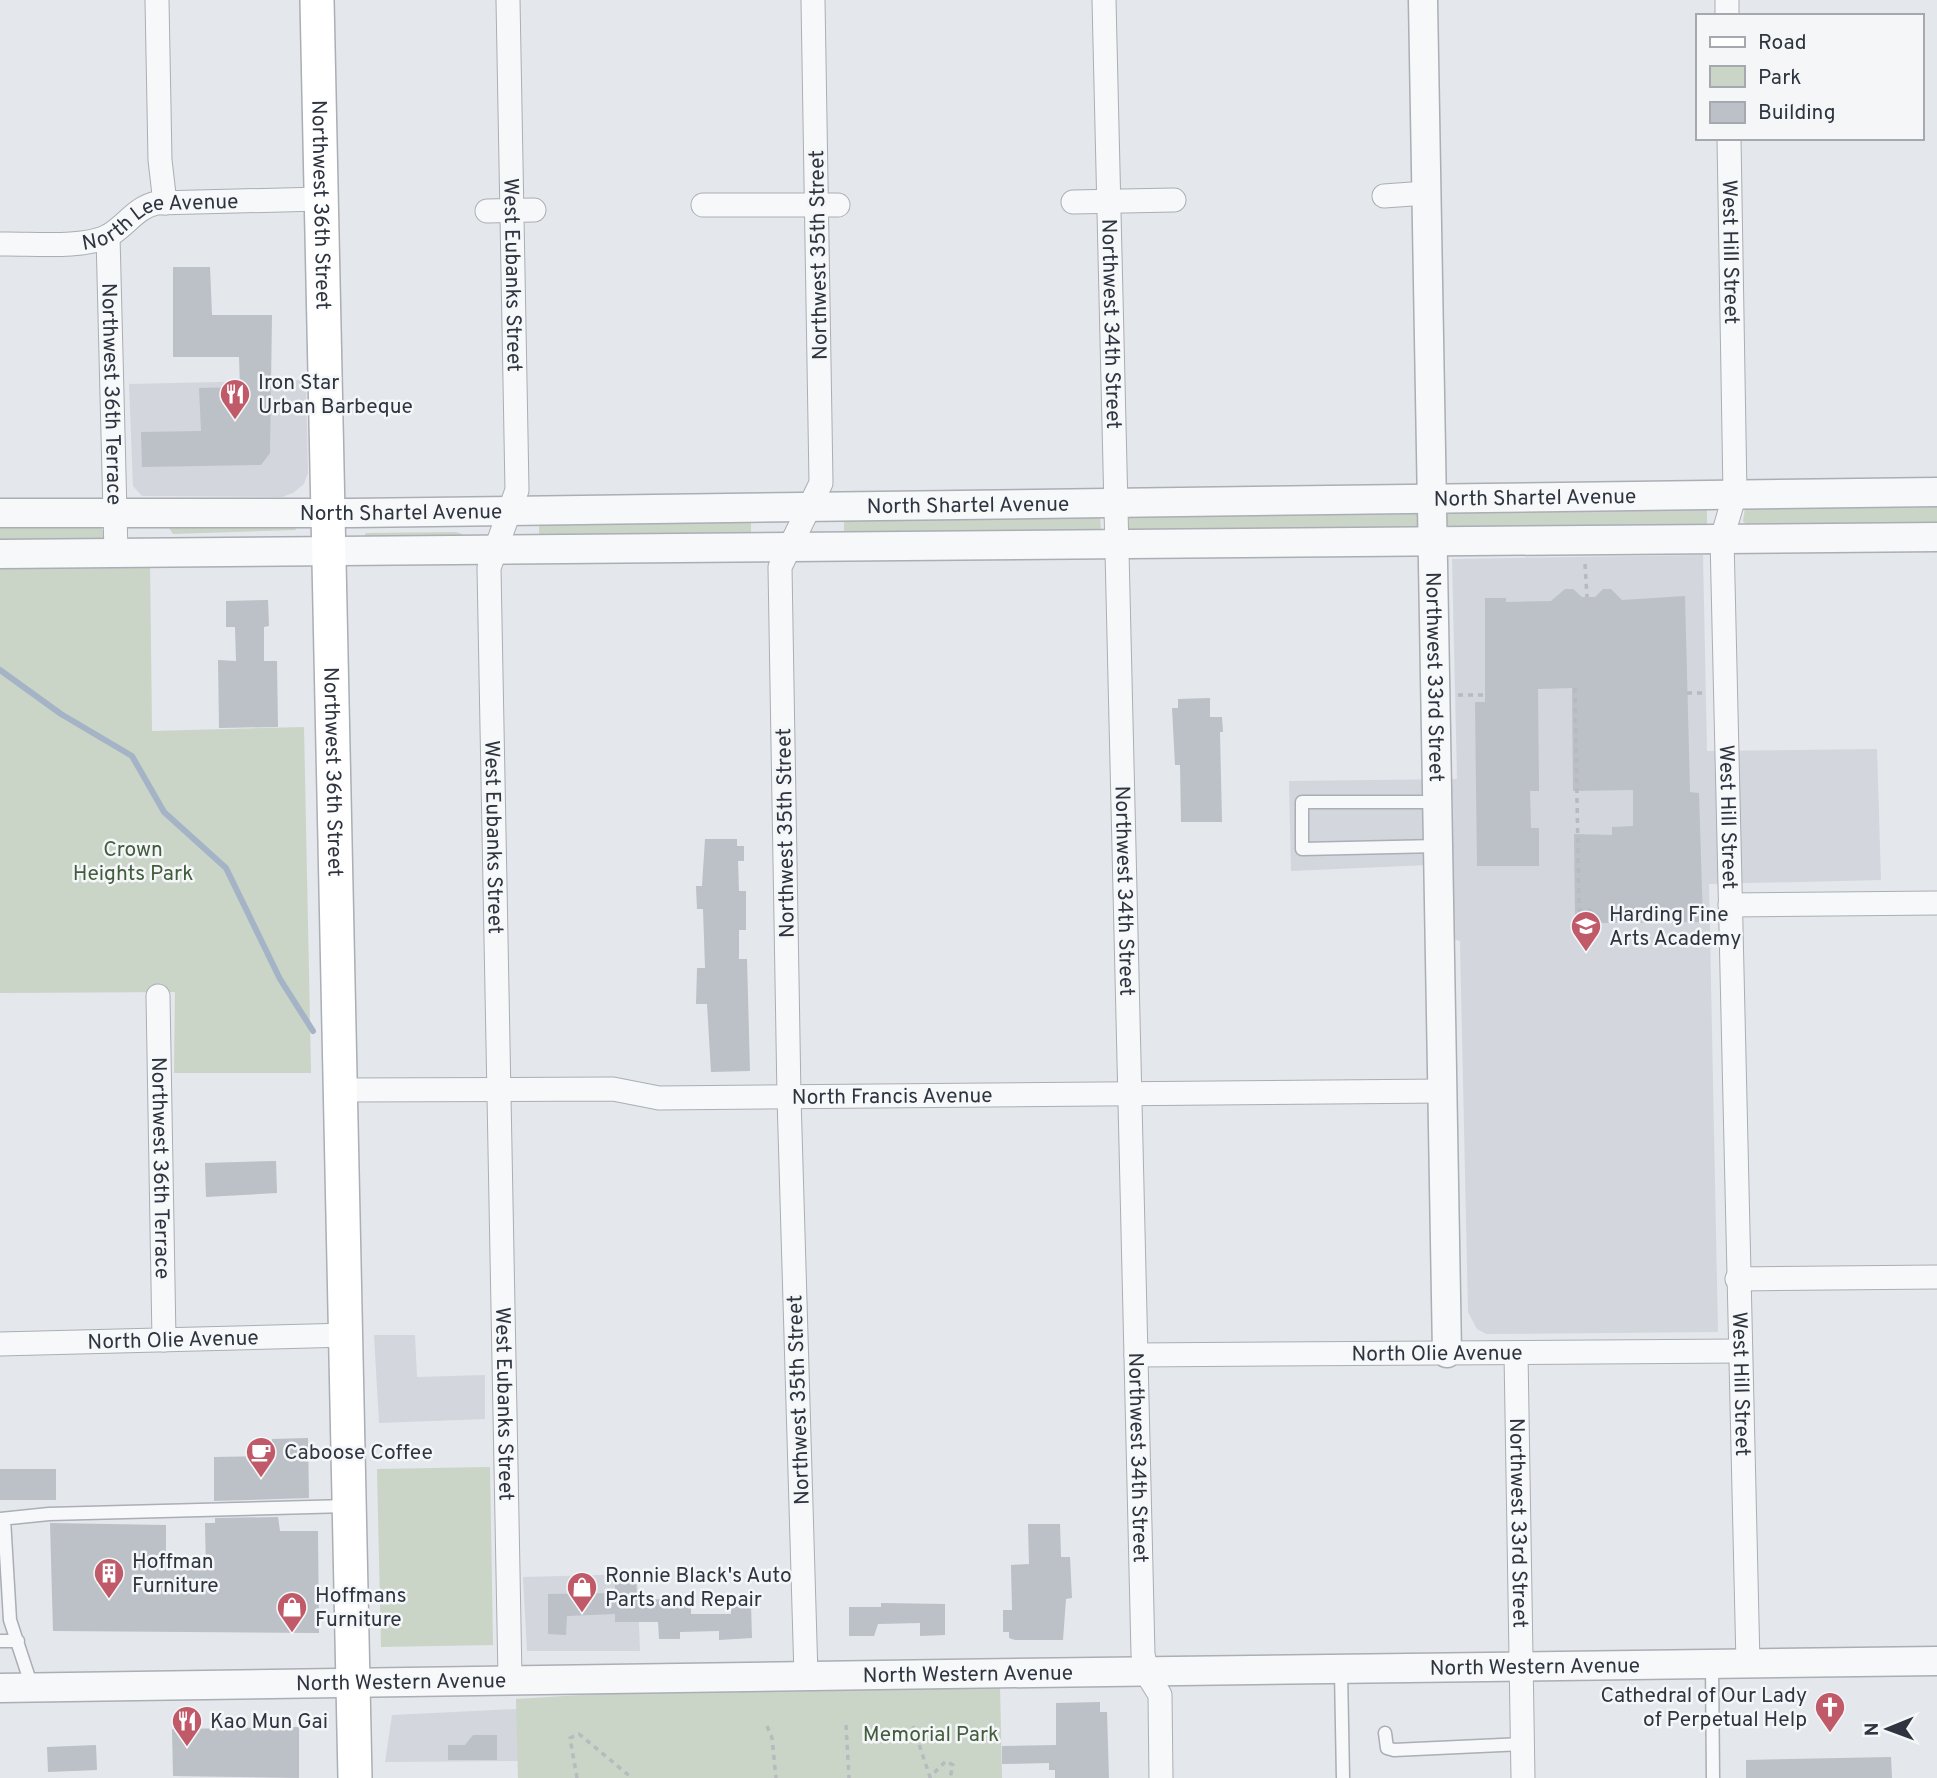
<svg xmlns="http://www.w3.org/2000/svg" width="1937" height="1778" viewBox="0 0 1937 1778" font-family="Overpass,sans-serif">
<rect width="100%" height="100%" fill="#e4e7eb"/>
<path fill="#d3d6dc" d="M306,380L308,473L304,484L293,493L282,497L142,496L133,486L129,384Z
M1703,555L1707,751L1877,749L1881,880L1709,884L1718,1332L1486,1334L1477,1329L1468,1312L1460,941L1452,939L1451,864L1291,871L1289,781L1457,779L1452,559Z
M374,1335H415L417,1377L485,1375V1419L379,1423Z
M637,1574L640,1651H527L523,1577Z
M517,1709L518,1761L385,1762L392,1715Z"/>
<path fill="#cad4c7" d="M1937,501V527L1748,526L1743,521L1745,508Z
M1707,503V529L1446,532V506Z
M1417,507V529L1126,535V510Z
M1100,512L1101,534L844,533V517Z
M751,521V535H539V523Z
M0,523L101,525L105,538L101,542L0,545Z
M172,525H294L296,530L173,534L169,528Z
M456,532L462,534L461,537L363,538L366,533Z
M0,562H150L152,731L304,727L311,1073H174L175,992L0,993Z
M490,1467L493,1645L381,1647L377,1469Z
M1000,1687L1002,1778H518L516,1699L645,1691Z"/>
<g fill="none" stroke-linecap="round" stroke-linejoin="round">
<path stroke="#a4b4c6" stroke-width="6" d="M0,670L61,714L132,756L164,812L226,868L280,979L313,1031"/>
</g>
<path fill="#bcc0c7" d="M173,267H210L212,315H272L270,453L261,465L142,467L141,432L201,431L199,388L240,387L239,357H173Z
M1565,589H1573L1582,597H1595L1603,589H1611L1622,600L1685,596L1690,792L1699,793L1703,922L1596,923L1595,917L1575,918L1574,834L1612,835V827L1633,826V790L1573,791L1572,688L1538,689L1539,791H1530L1531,828H1539V866H1477L1475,702H1485V598H1506V602L1551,601Z
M268,600L269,626L264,627V661H277L278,727L219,728L218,660L236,661L235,627H226V601Z
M1210,698V717H1222L1223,732H1220L1222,822H1181L1180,765H1175L1172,708H1178V699Z
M705,839H737V846H744V861H738L739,891H746V930H739V959H747L750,1071L711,1072L707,1004H696L697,968H705L703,909H697L696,886H702Z
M276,1161L277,1193L206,1197L205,1163Z
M308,1438L309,1498L214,1501V1457L272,1456V1439Z
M0,1469H56V1500H0Z
M278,1517L280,1531H318L319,1633L53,1631L50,1523L166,1525V1569L206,1568L205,1523H215V1518Z
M1028,1524H1060L1061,1557H1070L1072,1598L1066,1599L1063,1640H1015L1009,1638V1632H1003V1610H1012L1011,1565L1029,1564Z
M615,1576H636L637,1600L691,1598V1614H731V1604H751L752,1638L719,1640V1631L680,1632V1639H659L658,1622H615V1614L567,1616L566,1635L548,1634V1594L615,1593Z
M881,1603L945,1604V1635L920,1636V1623L878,1624L874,1636H849V1607H881Z
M1100,1702V1712H1107L1109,1778H1055V1770H1049V1763L1002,1764V1746L1056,1745V1703Z
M299,1727V1778L173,1776L172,1729Z
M473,1735H497V1760H448V1745H465Z
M96,1745L97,1770L48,1772L47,1747Z
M1891,1757L1892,1778H1746V1760Z"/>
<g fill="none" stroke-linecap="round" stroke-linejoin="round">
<g stroke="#aaaeb5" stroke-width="15">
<path id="service" d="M1437,802H1302V849L1438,846
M0,1519L49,1514L348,1506
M4,1519L10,1620L32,1687
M0,1641H18
M1712,1664L1713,1778
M1341,1671L1343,1778
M1385,1733L1387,1748L1394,1750L1523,1744"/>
</g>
<g stroke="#aaaeb5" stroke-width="25">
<g id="minor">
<path d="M157,0L160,160L165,203"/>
<path id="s1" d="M508,0L517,490L489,568L510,1678"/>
<path id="s2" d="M1104,0L1143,1654L1147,1674L1160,1695L1161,1778"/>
<path d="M1727,0V16"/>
<path id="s3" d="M1729,138L1735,494L1722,538L1748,1664"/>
<path d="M1384,196L1426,193"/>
<path d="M1073,202L1174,200"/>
<path d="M703,205H838"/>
<path d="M487,211L534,210"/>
<path id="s4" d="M108,236L116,553"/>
<path id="s5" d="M0,244C29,243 83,249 108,236C126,226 136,207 157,203L321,199"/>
<path d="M1730,905L1937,903"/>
<path id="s6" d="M158,996L164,1340"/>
<path id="s7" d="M342,1090L613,1089L659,1098L1443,1091"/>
<path d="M1737,1279L1937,1277"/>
<path id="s8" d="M0,1344L348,1335"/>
<path id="s9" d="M1516,1353L1523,1778"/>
<path id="s10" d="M1136,1355L1739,1351"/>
<path d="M806,1676L789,1097L780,567L821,483L813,0"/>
</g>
</g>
<g stroke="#aaaeb5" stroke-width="31">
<g id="tertiary">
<path id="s11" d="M1423,0L1447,1353"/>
<path id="s12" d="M0,513H352L1937,492"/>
<path d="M0,554L1937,537"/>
<path id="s13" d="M0,1688C646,1677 1291,1670 1937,1661"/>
</g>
</g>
<g stroke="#aaaeb5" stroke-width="36">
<g id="secondary">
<path id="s14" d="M317,0L355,1778"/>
</g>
</g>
<path stroke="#b7babe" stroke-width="3.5" stroke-dasharray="5 5" stroke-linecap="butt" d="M1585,564L1587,597
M1575,688L1579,910L1595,911
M1687,693H1706
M1458,695H1485
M846,1725L849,1778
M767,1726L772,1738L776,1778
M913,1726L930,1777L946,1761L953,1765L950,1778
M577,1778L570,1738L579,1734L632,1778"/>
<use href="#service" stroke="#f7f8f9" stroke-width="12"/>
<use href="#minor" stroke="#f7f8f9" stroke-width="23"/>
<use href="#tertiary" stroke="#f7f8f9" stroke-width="28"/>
<use href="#secondary" stroke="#fff" stroke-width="33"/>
</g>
<defs>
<g id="restaurant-pin" transform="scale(1.575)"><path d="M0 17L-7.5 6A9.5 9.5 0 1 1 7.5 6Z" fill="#c05968" stroke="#f4f6f8"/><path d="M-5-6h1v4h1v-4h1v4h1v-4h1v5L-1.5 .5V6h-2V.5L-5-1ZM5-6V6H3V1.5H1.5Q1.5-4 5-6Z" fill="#fff"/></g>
<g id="school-pin" transform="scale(1.575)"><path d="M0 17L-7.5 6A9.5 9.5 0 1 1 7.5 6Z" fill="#c05968" stroke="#f4f6f8"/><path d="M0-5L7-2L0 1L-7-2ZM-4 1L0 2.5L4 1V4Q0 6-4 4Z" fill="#fff"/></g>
<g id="cafe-pin" transform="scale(1.575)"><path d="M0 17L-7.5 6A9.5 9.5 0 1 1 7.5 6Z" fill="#c05968" stroke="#f4f6f8"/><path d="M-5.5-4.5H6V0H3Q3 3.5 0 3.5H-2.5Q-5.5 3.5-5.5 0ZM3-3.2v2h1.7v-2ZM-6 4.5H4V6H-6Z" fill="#fff"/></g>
<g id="building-pin" transform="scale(1.575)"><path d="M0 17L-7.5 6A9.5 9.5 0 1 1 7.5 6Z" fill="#c05968" stroke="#f4f6f8"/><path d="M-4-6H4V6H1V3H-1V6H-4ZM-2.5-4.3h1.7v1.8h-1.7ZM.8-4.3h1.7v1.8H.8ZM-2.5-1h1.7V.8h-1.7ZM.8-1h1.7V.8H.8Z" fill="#fff"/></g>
<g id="shop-pin" transform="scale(1.575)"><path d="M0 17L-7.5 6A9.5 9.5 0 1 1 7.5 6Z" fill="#c05968" stroke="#f4f6f8"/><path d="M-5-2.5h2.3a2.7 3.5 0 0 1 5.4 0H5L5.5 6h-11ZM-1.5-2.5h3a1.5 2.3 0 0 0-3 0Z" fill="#fff"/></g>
<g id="church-pin" transform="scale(1.575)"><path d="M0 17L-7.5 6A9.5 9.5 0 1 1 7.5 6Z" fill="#c05968" stroke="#f4f6f8"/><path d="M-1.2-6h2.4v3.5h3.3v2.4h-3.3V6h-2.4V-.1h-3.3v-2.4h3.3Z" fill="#fff"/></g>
</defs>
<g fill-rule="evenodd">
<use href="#restaurant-pin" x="235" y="394"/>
<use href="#school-pin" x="1586" y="926"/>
<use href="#cafe-pin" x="261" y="1452"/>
<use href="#building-pin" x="109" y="1573"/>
<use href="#shop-pin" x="582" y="1587"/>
<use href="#shop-pin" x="292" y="1607"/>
<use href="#church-pin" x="1830" y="1707"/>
<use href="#restaurant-pin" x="187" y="1721"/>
</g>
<g text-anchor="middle" stroke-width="5" stroke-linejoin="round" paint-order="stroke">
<g font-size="21" fill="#2e3541" stroke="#f4f6f8">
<text dy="7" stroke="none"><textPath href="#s14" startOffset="205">Northwest 36th Street</textPath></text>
<text dy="7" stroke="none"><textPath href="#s5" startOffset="166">North Lee Avenue</textPath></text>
<text dy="7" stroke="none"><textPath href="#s3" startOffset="114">West Hill Street</textPath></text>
<text transform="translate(818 255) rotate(-91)" y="7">Northwest 35th Street</text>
<text dy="7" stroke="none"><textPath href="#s1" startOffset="275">West Eubanks Street</textPath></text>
<text dy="7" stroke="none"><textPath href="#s2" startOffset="324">Northwest 34th Street</textPath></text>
<text dy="7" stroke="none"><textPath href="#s4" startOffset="158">Northwest 36th Terrace</textPath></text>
<text dy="7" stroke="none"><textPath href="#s12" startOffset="1535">North Shartel Avenue</textPath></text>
<text dy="7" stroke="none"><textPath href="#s12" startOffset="968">North Shartel Avenue</textPath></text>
<text dy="7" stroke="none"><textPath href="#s12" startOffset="401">North Shartel Avenue</textPath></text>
<text dy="7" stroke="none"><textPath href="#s11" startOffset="677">Northwest 33rd Street</textPath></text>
<text dy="7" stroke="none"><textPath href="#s14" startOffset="772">Northwest 36th Street</textPath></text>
<text dy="7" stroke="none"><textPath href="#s3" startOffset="681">West Hill Street</textPath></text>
<text transform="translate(785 833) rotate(-91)" y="7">Northwest 35th Street</text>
<text dy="7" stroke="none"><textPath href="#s1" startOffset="842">West Eubanks Street</textPath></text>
<text dy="7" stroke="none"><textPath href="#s2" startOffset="891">Northwest 34th Street</textPath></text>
<text dy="7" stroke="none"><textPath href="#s7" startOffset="551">North Francis Avenue</textPath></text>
<text dy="7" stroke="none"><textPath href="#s6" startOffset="172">Northwest 36th Terrace</textPath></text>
<text dy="7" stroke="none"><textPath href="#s8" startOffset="173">North Olie Avenue</textPath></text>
<text dy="7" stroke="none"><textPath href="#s10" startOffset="301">North Olie Avenue</textPath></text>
<text dy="7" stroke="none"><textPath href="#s3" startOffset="1248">West Hill Street</textPath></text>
<text transform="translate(798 1400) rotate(-92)" y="7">Northwest 35th Street</text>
<text dy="7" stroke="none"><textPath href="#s1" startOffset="1409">West Eubanks Street</textPath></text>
<text dy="7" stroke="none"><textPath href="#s2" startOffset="1458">Northwest 34th Street</textPath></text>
<text dy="7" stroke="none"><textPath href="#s9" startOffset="170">Northwest 33rd Street</textPath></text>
<text dy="7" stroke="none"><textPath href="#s13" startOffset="1535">North Western Avenue</textPath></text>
<text dy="7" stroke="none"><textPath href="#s13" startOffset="968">North Western Avenue</textPath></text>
<text dy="7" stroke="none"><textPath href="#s13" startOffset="401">North Western Avenue</textPath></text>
</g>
<g font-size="21" fill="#2e3541" stroke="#f4f6f8" text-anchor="start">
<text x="258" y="389">Iron Star<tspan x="258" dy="24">Urban Barbeque</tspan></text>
<text x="1609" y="921">Harding Fine<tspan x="1609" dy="24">Arts Academy</tspan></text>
<text x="284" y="1459">Caboose Coffee</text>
<text x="132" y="1568">Hoffman<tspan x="132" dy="24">Furniture</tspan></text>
<text x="605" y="1582">Ronnie Black's Auto<tspan x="605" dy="24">Parts and Repair</tspan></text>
<text x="315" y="1602">Hoffmans<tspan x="315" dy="24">Furniture</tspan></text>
<text x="1807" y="1702" text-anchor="end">Cathedral of Our Lady<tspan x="1807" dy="24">of Perpetual Help</tspan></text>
<text x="210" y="1728">Kao Mun Gai</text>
</g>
<g font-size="21" fill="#425c3d" stroke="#f4f6f8">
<text x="133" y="856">Crown<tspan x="133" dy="24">Heights Park</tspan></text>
<text x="931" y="1741">Memorial Park</text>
</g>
</g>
<rect x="1696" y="14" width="228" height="126" fill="#f4f6f8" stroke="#a5a9af" stroke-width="2"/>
<rect x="1710" y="37" width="35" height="10" fill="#ffffff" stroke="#a5a9af" stroke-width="2"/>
<text x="1758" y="49" font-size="21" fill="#2e3541">Road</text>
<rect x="1710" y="66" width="35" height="21" fill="#cad4c7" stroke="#a5a9af" stroke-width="2"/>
<text x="1758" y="84" font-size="21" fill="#2e3541">Park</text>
<rect x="1710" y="102" width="35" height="21" fill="#bcc0c7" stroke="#a5a9af" stroke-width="2"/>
<text x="1758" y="119" font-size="21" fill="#2e3541">Building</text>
<g transform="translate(1888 1729) rotate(269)" stroke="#f4f6f8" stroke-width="5" paint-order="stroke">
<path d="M0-5L12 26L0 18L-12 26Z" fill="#2e3541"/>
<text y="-10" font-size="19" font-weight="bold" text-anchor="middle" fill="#2e3541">N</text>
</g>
</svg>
